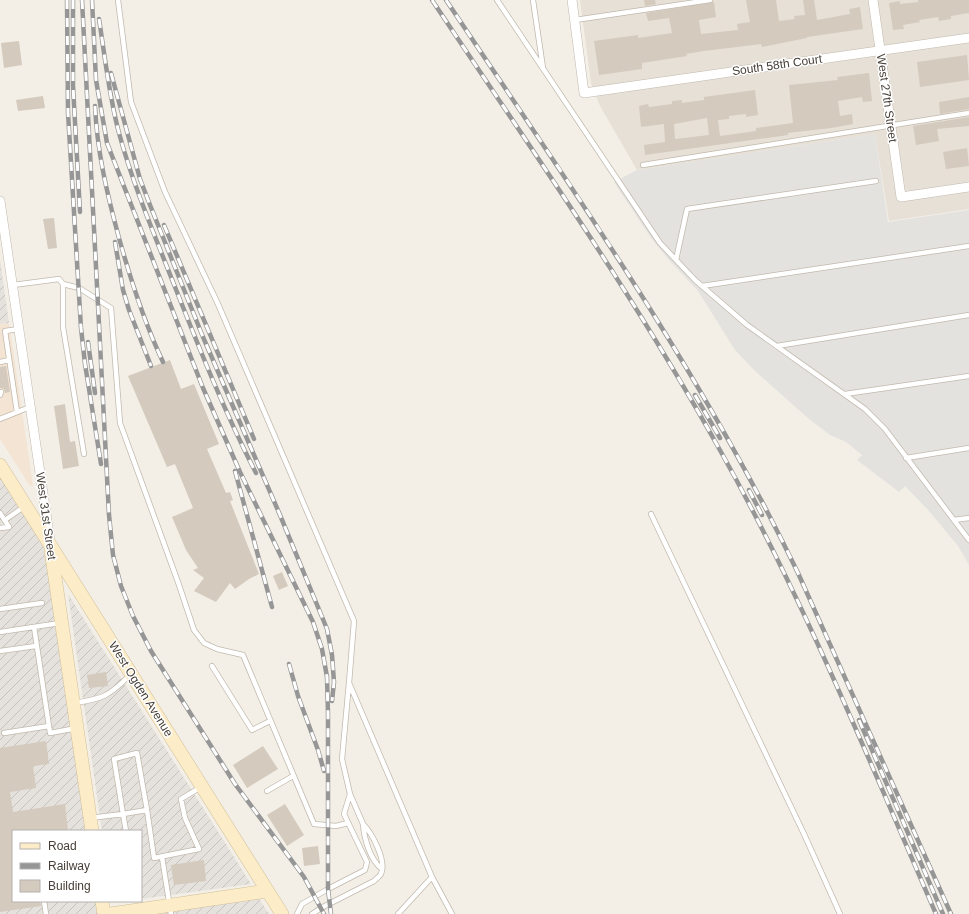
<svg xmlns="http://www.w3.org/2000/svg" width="969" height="914" viewBox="0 0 969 914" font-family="Arial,sans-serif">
<defs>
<pattern id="industrial-furrows" width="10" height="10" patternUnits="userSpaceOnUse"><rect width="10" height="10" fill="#e5e1dc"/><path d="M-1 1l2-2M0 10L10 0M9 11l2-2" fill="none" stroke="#c6c2bd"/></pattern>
</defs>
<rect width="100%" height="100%" fill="#f3efe7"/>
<path fill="#e7e0d6" d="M580,0H969V209L889,221L875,134L637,170L600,106L591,83Z"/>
<path fill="#f4e4d3" d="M9,323L33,486H30L0,439V324Z"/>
<path fill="url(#industrial-furrows)" d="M0,259L9,323L0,324Z
M0,468L49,545L90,831H13V901H100L102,914H0Z
M68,594L251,884L141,899V831H102Z
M258,897L269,914H152Z"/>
<path fill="#e4e2df" d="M875,134L888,222L969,210V565L958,546L929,511L905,486L899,492L857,460L862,455L846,442L830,435L809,419L756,372L735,350L698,291L668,259L651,238L614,182L637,170Z"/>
<path fill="#d4cabd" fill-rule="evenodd" d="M644,0H655L656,4L645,6Z
M746,0H776L779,21L795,19L794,16L805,15L803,0H814L817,20L850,14L849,9L860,7L863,29L807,37V38L762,47L761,44L704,51L686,54L687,56L642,63V69L599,75L594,41L638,35V38L672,33L669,18L648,21L646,13L714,2L716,17L699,20L701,34L738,30L737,24L750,22Z
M918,0H969V13L951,16V19L939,21L938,17L919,20L920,22L903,25L904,29L893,30L889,3L900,1V4L918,2Z
M19,41L22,65L4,68L1,43Z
M967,55L969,80L920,87L917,62Z
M869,73L872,101L863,102L862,97L838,101L840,116L852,114L853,124L831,128L788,133V135L645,155L644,145L665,142L664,124L641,127L639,106L648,104L649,107L672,104V101L682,100V103L704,100V97L755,90L758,115L746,117V114L729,116V119L718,120L720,136L756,131V128L793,123L789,85L838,80L837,77ZM707,118L709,135L675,139L674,124Z
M43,96L45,108L18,111L16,100Z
M969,97V109L940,114L939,102Z
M969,117V126L937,129L939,141L916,145L913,126Z
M967,148L969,166L946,169L943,152Z
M54,218L57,248L48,249L43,219Z
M170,360L181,389L194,384L219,444L207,449L226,493L230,492L233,500L230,501L259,574L249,579L235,589L230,583L216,602L194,591L204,578L193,570L198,568L186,550L172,517L193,508L175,464L167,467L128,376Z
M6,366L10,392L5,393L4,389L0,388V367Z
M65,404L70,442L75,441L79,466L63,469L54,406Z
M282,572L288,586L279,590L273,576Z
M106,672L108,686L89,688L87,675Z
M46,741L49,764L33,766L36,788L10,792L13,812L65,804L68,831H13V901H40L41,906L0,912V748Z
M263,746L278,769L247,788L233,765Z
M285,804L304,835L287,846L267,815Z
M318,846L320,864L304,866L302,848Z
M204,860L206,881L174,885L171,865Z"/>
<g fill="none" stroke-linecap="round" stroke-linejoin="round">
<g stroke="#c1b9ad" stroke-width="6">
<path id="lane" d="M118,0L131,102L165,192L218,304L354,621L349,683
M497,0L660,243L695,280L747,325L865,409L885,429L969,540
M533,0L543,68
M575,20L710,0
M643,165L969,113
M676,260L687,209L876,181
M63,284L79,288L111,308L120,423L178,582L194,630L204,643L217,649L243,655L314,824L336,826L348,823
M13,285L59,279L63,284V327L84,454
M702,286L969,246
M777,346L969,315
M0,362L9,360
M845,394L969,376
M0,395L1,392
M17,412L5,331L19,329
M0,419L30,407
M906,458L969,448
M0,513L9,527L0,528
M651,514L804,834L840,914
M5,520L25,506
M954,520L969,518
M0,609L42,603
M34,627L50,733L77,728
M0,632L60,623
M0,651L36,646
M212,666L252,730L270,721
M74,703C103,699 109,696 130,675
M4,733L49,726
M267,791L293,776
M350,794L342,759L349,683L432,877L452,914
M90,818L123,814L114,759L137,753L147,810
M126,831L123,814L147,810L154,858L199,849L185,818L181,799L201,787
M162,857L171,914
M44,901L46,914
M297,914L302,904L328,889L365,870L367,862L344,814L350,794L363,824
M312,914L321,908L374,881C376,879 379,877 381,874C387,861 372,833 363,824C364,838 370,860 382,869
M398,914L432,877"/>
</g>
<g stroke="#c1b9ad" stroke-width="10">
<path id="street" d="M572,0L584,93L969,38
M873,0L901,197L969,187
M0,201L50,541"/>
</g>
<g stroke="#d1bf99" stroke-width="14">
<path id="secondary" d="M0,465L282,914
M51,550L92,831
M102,901L104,914
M111,914L267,891"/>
</g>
<use href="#lane" stroke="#fff" stroke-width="4.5"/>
<use href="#street" stroke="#fff" stroke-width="9"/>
<use href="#secondary" stroke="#fcedc8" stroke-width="13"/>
<g stroke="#969696" stroke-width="4.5">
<path id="rail" d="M67,0L68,113L81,328L85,364L101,464
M73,0V86L80,212
M82,0L109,515L113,555L121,586L133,616L151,651L235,784L304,877L324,914
M92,0L96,80L107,143L203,388L240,472L313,622L322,649L327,677L328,714V889L331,914
M432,0C531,149 634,295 721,452C804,600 868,758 936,914
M446,0C570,186 701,371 798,573L951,914
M99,19C105,57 109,96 119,133C133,185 155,236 175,287C200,350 225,413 256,473
M111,73L140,179L150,205L203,337L280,515L327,629L332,655L334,682L332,701
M95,106C97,151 107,194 119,238C131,281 144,322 163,362
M164,225L254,439
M115,242L123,290L129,310L151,366
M88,342L95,393
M695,395L720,438
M235,471L272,607
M749,490L762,515
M289,664L298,696L318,750L324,771
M859,720L943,914"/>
</g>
<use href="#rail" stroke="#fff" stroke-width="3" stroke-dasharray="9" stroke-linecap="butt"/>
</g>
<g text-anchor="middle" stroke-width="3" stroke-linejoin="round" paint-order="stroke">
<g font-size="12" fill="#463f37" stroke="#fff">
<text transform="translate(777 65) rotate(-8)" y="4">South 58th Court</text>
<text transform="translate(887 98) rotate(82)" y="4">West 27th Street</text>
<text transform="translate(46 516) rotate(82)" y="4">West 31st Street</text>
<text transform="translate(141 689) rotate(58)" y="4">West Ogden Avenue</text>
</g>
</g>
<rect x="12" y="830" width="130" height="72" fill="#ffffff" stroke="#b5b2af"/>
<rect x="20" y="843" width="20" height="6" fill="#fcedc8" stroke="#b5b2af"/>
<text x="48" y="850" font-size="12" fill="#463f37">Road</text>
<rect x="20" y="863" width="20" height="6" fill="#969696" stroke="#b5b2af"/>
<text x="48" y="870" font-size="12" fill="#463f37">Railway</text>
<rect x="20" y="880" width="20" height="12" fill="#d4cabd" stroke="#b5b2af"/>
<text x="48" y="890" font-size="12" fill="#463f37">Building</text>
</svg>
